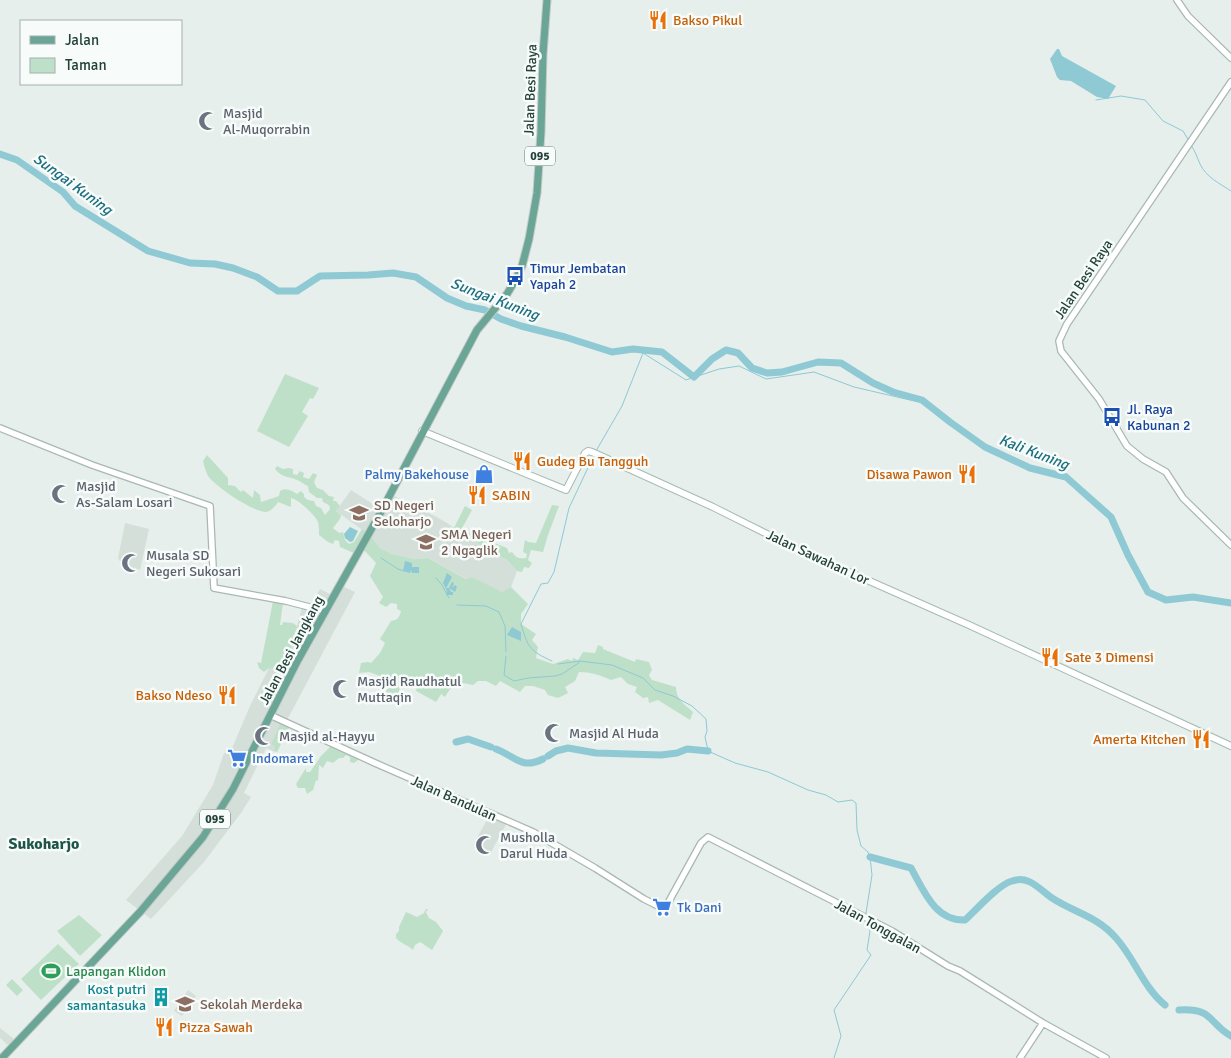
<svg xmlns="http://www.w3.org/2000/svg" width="1231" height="1058" viewBox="0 0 1231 1058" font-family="Signika,sans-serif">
<rect width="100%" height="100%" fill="#e6efeb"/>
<path fill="#d4dfda" d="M351,490L382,510L368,534L336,511Z
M392,495L437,517L468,536L487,550L507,560L517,571L511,587L502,593L472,577L467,579L428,558L414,559L392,554L380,548L370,535Z
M125,523L149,529L140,570L121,563L118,558Z
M340,585L355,592L286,722L271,744L275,747L273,751L266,748L244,793L251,797L241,813L204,862L151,919L126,900L182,836L213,785L224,753H230L250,706L269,668H274L280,663L287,661L303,604L325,611L328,605L315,598L320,589L334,596Z
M491,813L508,821L491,852L474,843Z
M188,990L196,996L182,1016L174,1011Z
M0,1028L13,1038V1041L9,1046L0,1038Z"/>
<path fill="#bfe0c8" d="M285,374L319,388L313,399L310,398L302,412L308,416L289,447L257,431Z
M207,455L228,478V485L235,486L241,492L243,490L253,498L254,490L260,495L261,502L279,496L280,491C286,487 292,491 297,494L301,491L304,494V497L308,500L314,501L316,506L321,508L325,515L330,509L329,505L323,502L322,498H317L309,492L308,486C304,485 301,481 297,480C289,476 282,478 275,469L277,466L283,469L289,468L293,469V474L297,475L300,471L304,473L303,477L309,479L313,473L317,475L314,482L317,488L323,490L329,496L334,497L333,501H336L340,506L336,511L341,515L340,519L333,528L339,533L343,532L345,540L349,544L354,542L362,529L370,535L380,548L392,554L414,559L428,558L466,579L472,577L502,592L511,587L528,604L521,614V624L536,634L532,640L538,647L536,658L553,664L568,659L572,661L573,658L578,660L583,652L595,653L598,645L603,647V649L635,662L636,659L649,662L652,670L649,675L652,680L676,687C676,699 684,704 693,712L690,720L658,700L649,703L648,697L643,698L635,692L637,687L628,684L621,677L611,680C600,675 591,672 579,672L575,681L565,687L568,693L558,698L548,695L545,690L533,686H525L520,692L500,681L496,686L486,681H478L473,685C457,681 454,682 445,697L442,695V693L436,702L416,691L417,687C413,682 406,682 400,681L399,693H396L394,696L386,692L391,680L369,672L359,673L361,663L368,662L371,663L380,653L385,643L380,639L391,621C398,620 399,618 401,611L397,609V604L391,603L386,607L379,603L383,597L370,576L376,563L362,548L356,554L340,547L339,541L335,540L333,544L328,542L319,535C319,531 319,526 318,522C315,515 298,499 291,498V507L278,502C275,507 271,511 266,512C253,512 216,487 208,476C206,472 204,466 203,461Z
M552,505L559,506L548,535L543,552L531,550L528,560L532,563L529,568L524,567L522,572L517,571L507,560L487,550L468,536L471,530L474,532L476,530L478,534L481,533L482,537L486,538L487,535L491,537V542L507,548L509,553L512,552C516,558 519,559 526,558L527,554L523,552L525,540L528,542L536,543Z
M465,506L472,510L460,532L454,528Z
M273,601L283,603L280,625H282L283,622L293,623L297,626L287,661L280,663L279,669L269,668L264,672L259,668L257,662L261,663Z
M282,720L291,724L277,752L273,751L275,747L271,744Z
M333,744L358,757V760L354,763L350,762V757L346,755L343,758H339L333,763L327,761L323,768L319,765L318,781L316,780L313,790L307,794L305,788H298L296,784L306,768V772H310L321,756Z
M426,909H428L426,912L429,918L436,922L443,931L432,950L420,942L415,945L413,950C407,944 401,944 396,938V934L399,931V927L406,912L417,917L424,913Z
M79,915L102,935L80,956L57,931Z
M58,944L79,964L41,1000L21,979Z
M12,979L23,990L17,996L6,985Z"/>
<path fill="#8ec9d4" d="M1057,49H1059L1062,56L1116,86L1108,99L1097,97L1071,81L1060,80L1057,77L1050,59Z
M350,527L358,531L353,541L350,542L345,538L344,534Z
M405,561L412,563V567H419V573H412L411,570L410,573L403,571Z
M447,573L452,577L446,588H449L452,582L454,583L452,588L455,585L457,587L455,592L449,588L451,592H453V595H446L447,591L443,583Z
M512,627L521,632V641L507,635Z"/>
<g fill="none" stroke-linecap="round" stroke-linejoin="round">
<path stroke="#8ec9d4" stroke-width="1" d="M1096,100L1121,96L1145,100L1163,121L1183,131L1189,141
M1191,145C1195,151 1197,157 1200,164C1206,177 1219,183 1231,191
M596,451L622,406L643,353L686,380L719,369L739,366L766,379L814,372L854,387L923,403
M381,558L398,569L404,571
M436,578L442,585L449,598
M457,605L486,606L499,612L505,626L506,652
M506,656L504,675L514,681L528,678L555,676L562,674L580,662
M552,661C530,651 528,648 521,624L541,584L548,583L554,572L569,508L594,455
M558,664L580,661L612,665L643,678L655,690L673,696L692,706L706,719L707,731L705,737L708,751L735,763L768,772L808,790L826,795L838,802L852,800L856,803L857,830L861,846L868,852L870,857L872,875L866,913
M834,1058L841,1036L834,1010L871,955L867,950L870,931L867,923"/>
<path stroke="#8ec9d4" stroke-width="7" d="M0,154L17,160L63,192L75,206L148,251L190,263L215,264L233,268L257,277L278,291H297L320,276L368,275L393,273L416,277L447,298L466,306L485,310L501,319L521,326L565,337L612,352L633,349L662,352L694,377L712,359L726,350L738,353L752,368L767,373L782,372L818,362L841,363L873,383L893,392L922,400L950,422L985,447L1030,468L1066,477L1111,517L1128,555L1148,592L1166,600L1193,597L1231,603
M456,742L468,739L491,747
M496,749C515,756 521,770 543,759
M548,756L556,751L568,748L596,753L661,755L677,753L687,749L708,751
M870,857L911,868C924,891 935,921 965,920C977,909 998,885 1012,881C1029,875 1039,889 1052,898C1075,913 1097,916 1116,938C1135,959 1143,987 1165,1005
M1179,1010C1214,1008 1208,1023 1231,1036"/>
<g stroke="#a8b8b2" stroke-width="8">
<path id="tertiary" d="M1177,0L1188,16L1231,58
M1231,82L1067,324L1059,341L1061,351L1099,399L1127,446L1143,459L1166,472L1183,498L1231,545
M0,428L92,465L210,506L214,588L286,601L325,611
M270,715L375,763L533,832L595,868L644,899L662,908L668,903L701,843L708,837L892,931L948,966L960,971L1043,1023L1106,1058
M1020,1058L1043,1023"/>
</g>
<g stroke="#a4bbb3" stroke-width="8">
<path id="secondary" d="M422,431L566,490L585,453L588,451L592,452L713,507L797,549L969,625L1231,746"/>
</g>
<g stroke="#c2cac8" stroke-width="9">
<path id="primary" d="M2,1058L140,912L203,837L233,789L298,660L382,510L477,330L507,294L516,279L522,266L529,239L537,193L541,132L543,54L547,0"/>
</g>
<use href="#tertiary" stroke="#fff" stroke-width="5.5"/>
<use href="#secondary" stroke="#fff" stroke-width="6"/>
<use href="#primary" stroke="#6aa596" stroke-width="7"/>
</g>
<defs>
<g id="restaurant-bare" transform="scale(1.5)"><path d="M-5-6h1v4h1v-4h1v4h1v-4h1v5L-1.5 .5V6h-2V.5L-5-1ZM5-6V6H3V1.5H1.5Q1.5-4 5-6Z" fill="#e8710a" stroke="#f7fbf9" stroke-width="2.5" paint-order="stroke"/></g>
<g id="mosque-bare" transform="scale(1.5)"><path d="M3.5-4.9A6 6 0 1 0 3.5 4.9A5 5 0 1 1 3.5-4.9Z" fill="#6b7280" stroke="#f7fbf9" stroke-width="2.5" paint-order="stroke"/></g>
<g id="bus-bare" transform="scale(1.5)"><path d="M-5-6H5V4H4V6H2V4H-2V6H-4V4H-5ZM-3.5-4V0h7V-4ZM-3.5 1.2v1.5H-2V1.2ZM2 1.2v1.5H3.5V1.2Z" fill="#1a4fb4" stroke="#f7fbf9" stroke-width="2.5" paint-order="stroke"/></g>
<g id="shop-bare" transform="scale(1.5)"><path d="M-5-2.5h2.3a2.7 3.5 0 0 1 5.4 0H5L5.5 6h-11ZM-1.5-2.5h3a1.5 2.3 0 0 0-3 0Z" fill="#3f7fe0" stroke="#f7fbf9" stroke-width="2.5" paint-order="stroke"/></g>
<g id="school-bare" transform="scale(1.5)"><path d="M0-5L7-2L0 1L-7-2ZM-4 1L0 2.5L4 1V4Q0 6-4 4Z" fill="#8d6e63" stroke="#f7fbf9" stroke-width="2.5" paint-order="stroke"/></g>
<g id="supermarket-bare" transform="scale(1.5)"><path d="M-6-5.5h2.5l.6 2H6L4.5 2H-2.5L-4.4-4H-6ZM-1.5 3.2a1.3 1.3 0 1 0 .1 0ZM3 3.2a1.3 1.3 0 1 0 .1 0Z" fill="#3f7fe0" stroke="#f7fbf9" stroke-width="2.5" paint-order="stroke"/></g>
<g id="stadium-bare" transform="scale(1.5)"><path d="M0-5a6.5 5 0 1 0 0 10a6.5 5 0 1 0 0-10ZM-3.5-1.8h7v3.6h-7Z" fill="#2e9e5b" stroke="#f7fbf9" stroke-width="2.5" paint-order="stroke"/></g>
<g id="building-bare" transform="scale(1.5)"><path d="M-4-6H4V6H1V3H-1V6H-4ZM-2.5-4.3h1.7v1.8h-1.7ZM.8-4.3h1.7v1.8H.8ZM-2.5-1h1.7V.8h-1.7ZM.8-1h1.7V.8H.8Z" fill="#0f9aa8" stroke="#f7fbf9" stroke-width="2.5" paint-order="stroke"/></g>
</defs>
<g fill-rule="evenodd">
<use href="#restaurant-bare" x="658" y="20"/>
<use href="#mosque-bare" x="208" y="121"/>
<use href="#bus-bare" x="515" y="276"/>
<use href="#bus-bare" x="1112" y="417"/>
<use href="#restaurant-bare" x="522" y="461"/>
<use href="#shop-bare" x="484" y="474"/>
<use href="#restaurant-bare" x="967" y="474"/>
<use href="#mosque-bare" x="61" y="494"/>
<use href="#restaurant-bare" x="477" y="495"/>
<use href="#school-bare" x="359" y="513"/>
<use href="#school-bare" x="426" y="542"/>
<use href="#mosque-bare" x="131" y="563"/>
<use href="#restaurant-bare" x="1050" y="657"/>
<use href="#mosque-bare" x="342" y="689"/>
<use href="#restaurant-bare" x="227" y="695"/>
<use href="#mosque-bare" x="554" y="733"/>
<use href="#mosque-bare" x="264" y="736"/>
<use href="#restaurant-bare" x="1201" y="739"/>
<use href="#supermarket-bare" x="237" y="758"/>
<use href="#mosque-bare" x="485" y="845"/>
<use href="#supermarket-bare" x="662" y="907"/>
<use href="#stadium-bare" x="51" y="971"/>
<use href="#building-bare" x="161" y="997"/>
<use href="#school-bare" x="185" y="1004"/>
<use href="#restaurant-bare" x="164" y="1027"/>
</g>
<g text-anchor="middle" stroke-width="5" stroke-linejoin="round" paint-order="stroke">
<g fill="#f7fbf9" stroke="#637a73" stroke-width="1">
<rect x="525" y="146.5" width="30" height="19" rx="4"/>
<rect x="200" y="809.5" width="30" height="19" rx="4"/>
</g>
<g font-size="12" font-weight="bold" fill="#24423a">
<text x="540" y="160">095</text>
<text x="215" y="823">095</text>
</g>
<g font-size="14" fill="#c56008" stroke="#f7fbf9" text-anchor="start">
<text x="673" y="25">Bakso Pikul</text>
<text x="537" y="466">Gudeg Bu Tangguh</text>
<text x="952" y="479" text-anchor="end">Disawa Pawon</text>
<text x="492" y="500">SABIN</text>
<text x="1065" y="662">Sate 3 Dimensi</text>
<text x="212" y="700" text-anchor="end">Bakso Ndeso</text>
<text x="1186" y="744" text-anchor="end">Amerta Kitchen</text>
<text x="179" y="1032">Pizza Sawah</text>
</g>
<g font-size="14" fill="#24423a" stroke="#f7fbf9">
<text transform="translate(530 90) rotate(-88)" y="5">Jalan Besi Raya</text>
<text transform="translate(1083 279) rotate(-56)" y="5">Jalan Besi Raya</text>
<text transform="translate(818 557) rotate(25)" y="5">Jalan Sawahan Lor</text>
<text transform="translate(291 650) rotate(-62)" y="5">Jalan Besi Jangkang</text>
<text transform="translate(454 798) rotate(24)" y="5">Jalan Bandulan</text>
<text transform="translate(878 926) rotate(29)" y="5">Jalan Tonggalan</text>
</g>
<g font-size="14" fill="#5b616d" stroke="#f7fbf9" text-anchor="start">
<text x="223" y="118">Masjid<tspan x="223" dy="16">Al-Muqorrabin</tspan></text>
<text x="76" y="491">Masjid<tspan x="76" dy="16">As-Salam Losari</tspan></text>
<text x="146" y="560">Musala SD<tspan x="146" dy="16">Negeri Sukosari</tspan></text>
<text x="357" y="686">Masjid Raudhatul<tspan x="357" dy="16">Muttaqin</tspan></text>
<text x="569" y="738">Masjid Al Huda</text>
<text x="279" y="741">Masjid al-Hayyu</text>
<text x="500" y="842">Musholla<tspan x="500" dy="16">Darul Huda</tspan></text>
</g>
<g font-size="14" fill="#164399" stroke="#f7fbf9" text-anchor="start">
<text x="530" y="273">Timur Jembatan<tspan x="530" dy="16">Yapah 2</tspan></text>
<text x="1127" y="414">Jl. Raya<tspan x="1127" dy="16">Kabunan 2</tspan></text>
</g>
<g font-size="14" fill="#366cbe" stroke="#f7fbf9" text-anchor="start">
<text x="469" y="479" text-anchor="end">Palmy Bakehouse</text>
<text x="252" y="763">Indomaret</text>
<text x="677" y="912">Tk Dani</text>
</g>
<g font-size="14" fill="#785e54" stroke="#f7fbf9" text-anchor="start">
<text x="374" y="510">SD Negeri<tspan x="374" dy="16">Seloharjo</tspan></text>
<text x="441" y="539">SMA Negeri<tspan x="441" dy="16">2 Ngaglik</tspan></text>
<text x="200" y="1009">Sekolah Merdeka</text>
</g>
<g font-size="14" fill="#27864d" stroke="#f7fbf9" text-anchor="start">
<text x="66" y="976">Lapangan Klidon</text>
</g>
<g font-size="14" fill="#0d838f" stroke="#f7fbf9" text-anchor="end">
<text x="146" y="994">Kost putri<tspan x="146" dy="16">samantasuka</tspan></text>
</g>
<g font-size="15" font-style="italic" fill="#1c6f80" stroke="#f7fbf9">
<text transform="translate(73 184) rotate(36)" y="5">Sungai Kuning</text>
<text transform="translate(495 299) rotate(21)" y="5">Sungai Kuning</text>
<text transform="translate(1034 452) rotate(21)" y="5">Kali Kuning</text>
</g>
<g font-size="16" font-weight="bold" fill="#1f5548" stroke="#f7fbf9">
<text x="44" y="849">Sukoharjo</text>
</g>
</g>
<rect x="20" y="20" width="162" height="65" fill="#f7fbf9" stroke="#a3b1ad"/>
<rect x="30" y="36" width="25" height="8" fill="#6aa596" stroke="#a3b1ad"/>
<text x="65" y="45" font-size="15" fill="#24423a">Jalan</text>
<rect x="30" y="58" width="25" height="15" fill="#bfe0c8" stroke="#a3b1ad"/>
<text x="65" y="70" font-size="15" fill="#24423a">Taman</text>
</svg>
